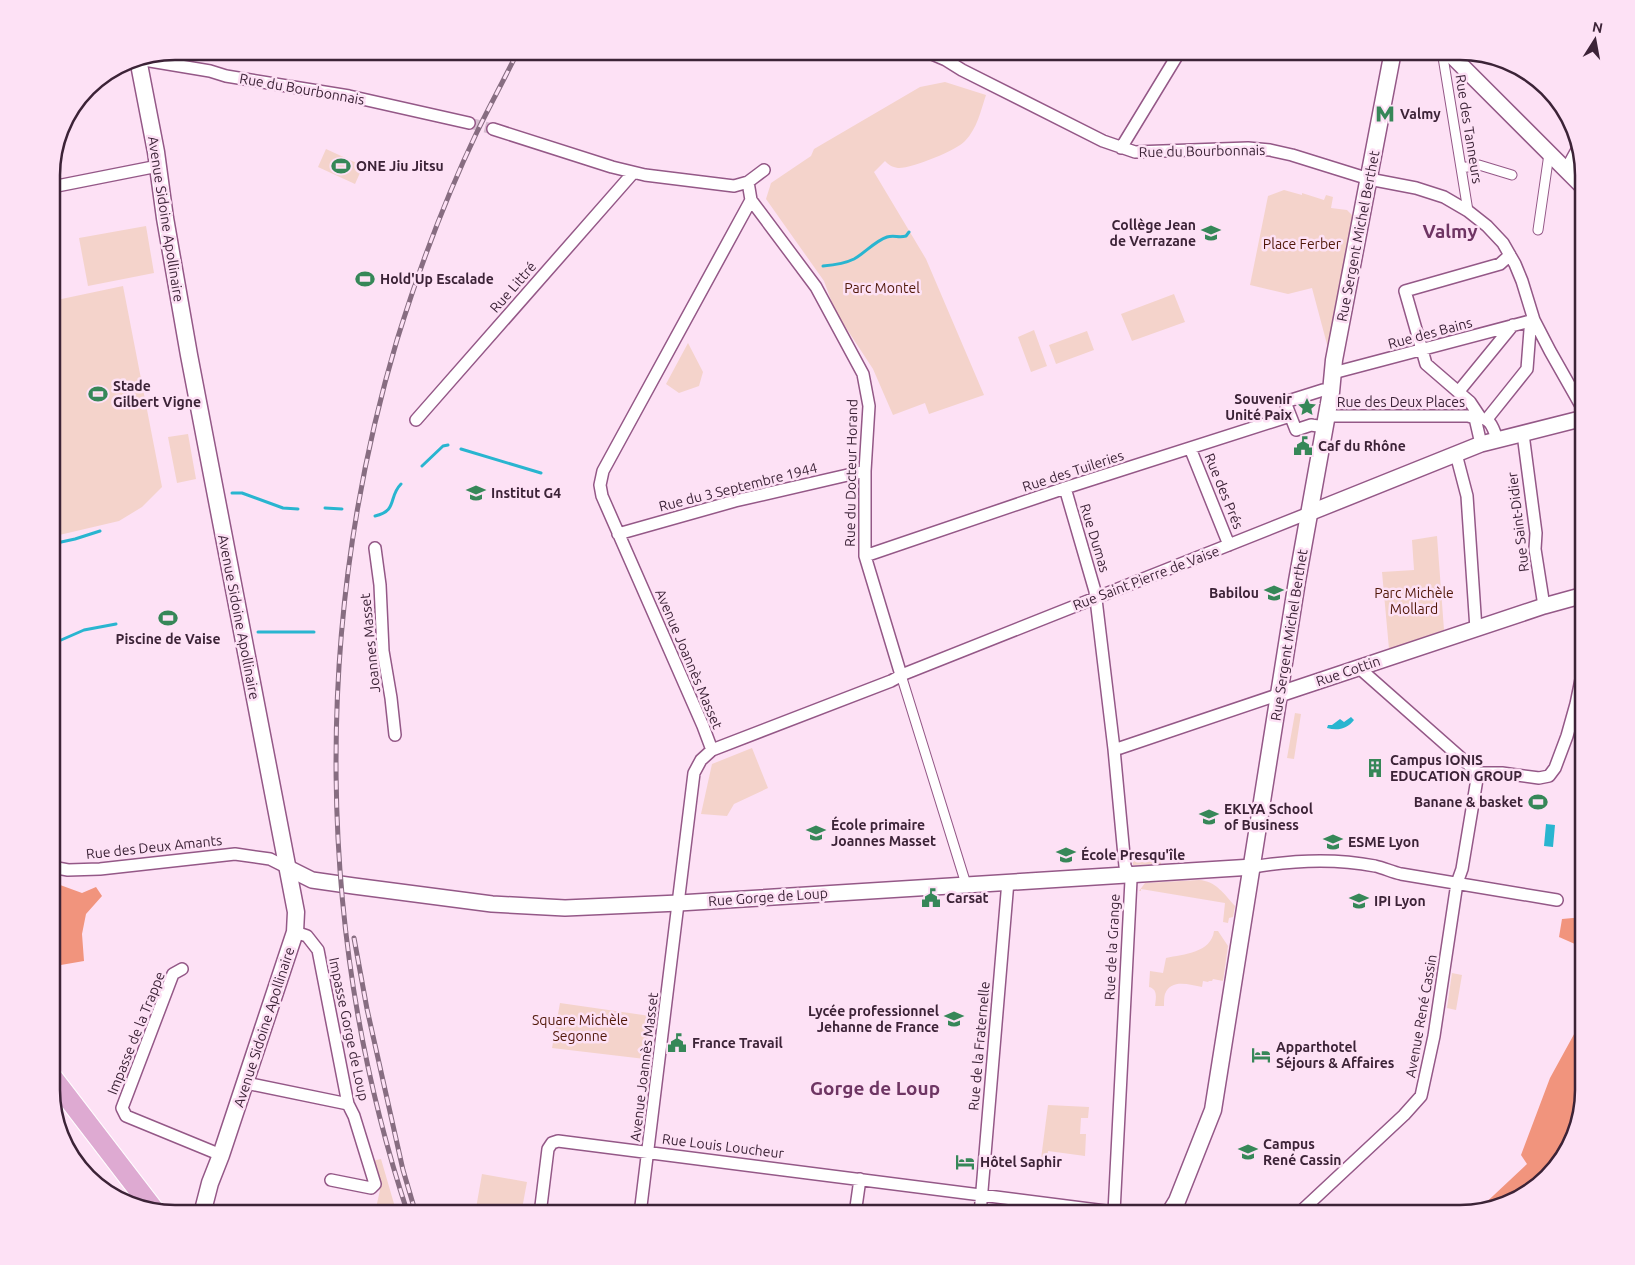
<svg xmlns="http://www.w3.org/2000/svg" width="1635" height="1265" viewBox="0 0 1635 1265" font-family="Ubuntu,sans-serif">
<rect width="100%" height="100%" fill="#fde1f5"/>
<path fill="#f4d3cb" d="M945,82L986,95C981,110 977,129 965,141C957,150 911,169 898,168C892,167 889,165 885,161L874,172L926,259L984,395L929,414L925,403L893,415L873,369L835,311L824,281L766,199L771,183L811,156L814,149L920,87Z
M326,149L363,166L355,184L318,167Z
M1284,190L1302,195V193L1324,200L1326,195L1333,197L1331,208L1347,210L1353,216L1328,348L1312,288L1288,294L1250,285L1268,196Z
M146,226L154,273L88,286L79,238Z
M123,286L162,487L142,507L119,521L55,536L52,518V301Z
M1174,294L1185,322L1132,341L1121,314Z
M1034,330L1047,366L1031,372L1018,337Z
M1087,331L1094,350L1056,364L1049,345Z
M688,343L703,372L699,386L679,393L666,384Z
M188,434L196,479L177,483L168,437Z
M1437,536L1444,630L1389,649L1382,572L1414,570L1412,540Z
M1295,713L1301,714L1294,759L1287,758Z
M752,748L768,788L734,804L727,816L701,814L712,764Z
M1161,854V864L1133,865L1132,856Z
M1199,880C1216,881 1224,894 1235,906L1233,917L1229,918L1228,923L1223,922L1225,903L1141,889V891H1139L1145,883Z
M1214,931H1218L1228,946L1223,981L1213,979L1212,981H1209L1208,982L1203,981L1202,987C1190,985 1171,978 1165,994C1164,997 1164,1002 1164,1006H1155C1156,998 1158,989 1149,987L1150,971L1163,973L1166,958C1184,954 1211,953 1214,931Z
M1452,973L1462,975L1456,1010L1447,1008Z
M560,1003L650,1016L645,1059L552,1048Z
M1048,1105L1089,1107L1088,1118H1081L1080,1134H1086L1085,1156L1048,1151L1047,1159H1041Z
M381,1159L397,1214H376V1208L380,1190L372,1161Z
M482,1174L527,1182L521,1214H475Z"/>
<path fill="#f1947d" d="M52,882L82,893L96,887L102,896L86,914L82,934L84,961L55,966L52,975Z
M1584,917V948L1559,937L1562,919Z
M1584,1016V1091L1577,1130L1558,1166L1515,1201L1478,1210L1527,1164L1521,1155L1550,1078Z"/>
<path fill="#29b5d0" d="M1351,717L1354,720C1347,729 1338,731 1327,728L1328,725H1332L1340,719L1344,722Z
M1546,824L1555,825L1553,847L1544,846Z"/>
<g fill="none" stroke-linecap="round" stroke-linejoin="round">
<path stroke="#29b5d0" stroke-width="3" d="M823,266C834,265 844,264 854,259C865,253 875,241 887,237C894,235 899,238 906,236L909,232
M461,449L541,473
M422,466L443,446L448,445
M232,493H242L283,508L298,509
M325,508L342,509
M375,516C398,511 388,497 401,484
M52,544L75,539L100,531
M258,632H314
M52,644L84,630L116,624"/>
<path stroke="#d6bbcf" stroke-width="11" stroke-dasharray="11 5.5" stroke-linecap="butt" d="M469,123L493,129"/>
<g stroke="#945887" stroke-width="11">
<path id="pedestrian" d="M1442,51L1468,211
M1461,168L1479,165L1512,175
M1538,230L1549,154
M901,675L966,884"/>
</g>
<g stroke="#945887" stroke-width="14">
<path id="minor" d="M925,51L946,60L962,70L1103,141L1135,152L1248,148L1270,150L1292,155L1369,179L1416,188L1444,197L1468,211L1487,226L1503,243L1515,264L1522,281L1534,320L1550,351L1584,411
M138,59L210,71L226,76L349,96L469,123
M493,129L612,167L645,175L734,186L748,182L764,170
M1121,148L1180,51
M1566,170L1578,148
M52,187L158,166
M751,200L816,287L863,374L869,406L865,471V556L901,675
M1333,373L1534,320
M1459,391L1513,325
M1327,416H1468L1475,418
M1480,417L1470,402L1426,364L1405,291L1500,264L1510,255
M1487,419L1527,369L1530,330L1534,320
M416,420L633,173
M1325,427L1311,425L1296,430L1285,402L1323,390L1331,392
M1523,434L1536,533L1535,549L1544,606
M1481,444L1475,418C1490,416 1493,427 1497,439
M1190,448L1229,545
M1456,454L1467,496L1476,629
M1065,488L1095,591L1114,749L1125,866L1131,880L1114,1212
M618,534L735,501L865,471
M375,548L380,585L383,651L391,698L395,735
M865,556L1065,488L1290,416
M1358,667L1478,773
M1114,749L1120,748L1280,694
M712,750L703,726L602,496L600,485L603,471L751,200L748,182
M1478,773H1502L1539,778L1549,776L1555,768L1567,736L1576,704L1584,665
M52,867L68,870L100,869L235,854L270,859L288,868
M1253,867C1294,860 1334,858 1375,866C1384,868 1392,872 1401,874L1557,900
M295,932L307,936L318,950L348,1104L354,1116L375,1184L371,1188L331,1180
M182,969L173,974L122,1108L126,1116L221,1155
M246,1083L348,1104
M540,1214L548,1149L552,1143L558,1141L1129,1214
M640,1214L694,773L701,760L712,750L891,681L904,674L1309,513
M855,1214L860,1179
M980,1214L1008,881
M1298,1214L1404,1115L1421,1096L1434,1036L1457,883L1462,869L1478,773"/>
</g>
<g stroke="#945887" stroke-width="18">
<path id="tertiary" d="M1447,51L1584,188
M1309,513L1481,444L1584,418
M1280,694L1544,606L1584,595
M288,868L312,880L354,886L492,904L565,908L679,903L1253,867"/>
</g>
<g stroke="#945887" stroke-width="19">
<path id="secondary" d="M138,59L156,152L165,218L189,355L296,912L295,932L221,1155L210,1183L202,1214
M1169,1214L1177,1201L1213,1110L1297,581L1331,392L1334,360L1393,51"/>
</g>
<g stroke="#fff" stroke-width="22">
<path id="trunk" d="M52,1077L154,1210"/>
</g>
<use href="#pedestrian" stroke="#fff" stroke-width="9"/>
<use href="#minor" stroke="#fff" stroke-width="11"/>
<use href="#tertiary" stroke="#fff" stroke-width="15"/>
<use href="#secondary" stroke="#fff" stroke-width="16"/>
<use href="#trunk" stroke="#deaad2" stroke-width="20"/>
<g stroke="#876d81" stroke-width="5">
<path id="rail" d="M354,938L367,1009L403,1170L416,1214
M408,1214C315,933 313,623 397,340C419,269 445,199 477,132C490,105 505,78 518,51"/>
</g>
<use href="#rail" stroke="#fde1f5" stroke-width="3" stroke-dasharray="9" stroke-linecap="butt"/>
</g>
<defs>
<g id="metro-bare" transform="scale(1.5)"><path d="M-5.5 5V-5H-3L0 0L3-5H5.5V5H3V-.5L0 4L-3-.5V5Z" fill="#368758" stroke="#fde1f5" stroke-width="2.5" paint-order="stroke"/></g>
<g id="stadium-bare" transform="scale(1.5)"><path d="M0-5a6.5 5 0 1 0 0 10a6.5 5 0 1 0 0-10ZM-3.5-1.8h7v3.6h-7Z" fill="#368758" stroke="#fde1f5" stroke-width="2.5" paint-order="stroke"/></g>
<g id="school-bare" transform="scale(1.5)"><path d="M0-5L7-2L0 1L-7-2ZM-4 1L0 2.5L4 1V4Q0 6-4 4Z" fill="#368758" stroke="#fde1f5" stroke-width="2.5" paint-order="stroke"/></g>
<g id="sight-bare" transform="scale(1.5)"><path d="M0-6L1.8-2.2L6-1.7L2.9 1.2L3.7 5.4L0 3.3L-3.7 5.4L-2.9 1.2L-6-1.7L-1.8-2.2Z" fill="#368758" stroke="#fde1f5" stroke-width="2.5" paint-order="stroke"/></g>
<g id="civic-bare" transform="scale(1.5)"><path d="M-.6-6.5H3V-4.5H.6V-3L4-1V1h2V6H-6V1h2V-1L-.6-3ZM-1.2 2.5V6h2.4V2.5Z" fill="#368758" stroke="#fde1f5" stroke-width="2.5" paint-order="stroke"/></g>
<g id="building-bare" transform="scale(1.5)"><path d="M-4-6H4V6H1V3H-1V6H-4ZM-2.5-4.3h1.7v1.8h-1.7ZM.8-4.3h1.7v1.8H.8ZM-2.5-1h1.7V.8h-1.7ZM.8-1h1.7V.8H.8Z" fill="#368758" stroke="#fde1f5" stroke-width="2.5" paint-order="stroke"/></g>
<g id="university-bare" transform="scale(1.5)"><path d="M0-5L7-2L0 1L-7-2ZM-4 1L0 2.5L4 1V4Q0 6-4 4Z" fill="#368758" stroke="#fde1f5" stroke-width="2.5" paint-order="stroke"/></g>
<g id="hotel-bare" transform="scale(1.5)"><path d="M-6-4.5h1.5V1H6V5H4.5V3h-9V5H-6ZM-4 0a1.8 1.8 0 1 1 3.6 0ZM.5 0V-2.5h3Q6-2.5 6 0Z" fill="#368758" stroke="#fde1f5" stroke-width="2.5" paint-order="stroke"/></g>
</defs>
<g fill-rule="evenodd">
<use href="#metro-bare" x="1385" y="114"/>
<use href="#stadium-bare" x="341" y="166"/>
<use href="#school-bare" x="1211" y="233"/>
<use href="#stadium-bare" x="365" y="279"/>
<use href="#stadium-bare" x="98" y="394"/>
<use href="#sight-bare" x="1307" y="407"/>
<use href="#civic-bare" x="1303" y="446"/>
<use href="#school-bare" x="476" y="493"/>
<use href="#school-bare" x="1274" y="593"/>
<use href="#stadium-bare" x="168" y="618"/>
<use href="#building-bare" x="1375" y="768"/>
<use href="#stadium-bare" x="1538" y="802"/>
<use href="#university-bare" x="1209" y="817"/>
<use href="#school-bare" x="816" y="833"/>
<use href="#university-bare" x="1333" y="842"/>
<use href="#university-bare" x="1066" y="855"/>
<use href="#civic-bare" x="931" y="898"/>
<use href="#university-bare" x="1359" y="901"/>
<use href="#school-bare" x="954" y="1019"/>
<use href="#civic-bare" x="677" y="1043"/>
<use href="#hotel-bare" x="1261" y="1055"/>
<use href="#university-bare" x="1248" y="1152"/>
<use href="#hotel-bare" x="965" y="1162"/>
</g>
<g text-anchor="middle" stroke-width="5" stroke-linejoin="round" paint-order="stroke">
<g font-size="14" fill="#3c2337" stroke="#fde1f5">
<text transform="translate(302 89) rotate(10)" y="5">Rue du Bourbonnais</text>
<text transform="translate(1469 129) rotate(81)" y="5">Rue des Tanneurs</text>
<text transform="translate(1202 151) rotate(-1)" y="5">Rue du Bourbonnais</text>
<text transform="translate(166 219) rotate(81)" y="5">Avenue Sidoine Apollinaire</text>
<text transform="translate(1358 236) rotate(-79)" y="5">Rue Sergent Michel Berthet</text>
<text transform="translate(513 287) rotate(-49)" y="5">Rue Littré</text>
<text transform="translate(1430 333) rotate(-15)" y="5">Rue des Bains</text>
<text x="1401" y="407">Rue des Deux Places</text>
<text transform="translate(1073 471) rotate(-18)" y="5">Rue des Tuileries</text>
<text transform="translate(851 473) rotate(-89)" y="5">Rue du Docteur Horand</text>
<text transform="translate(738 487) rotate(-14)" y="5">Rue du 3 Septembre 1944</text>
<text transform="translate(1224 491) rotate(68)" y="5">Rue des Prés</text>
<text transform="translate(1518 522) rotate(-97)" y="5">Rue Saint-Didier</text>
<text transform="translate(1095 538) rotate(73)" y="5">Rue Dumas</text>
<text transform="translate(1146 578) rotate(-21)" y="5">Rue Saint Pierre de Vaise</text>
<text transform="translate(239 617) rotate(79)" y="5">Avenue Sidoine Apollinaire</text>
<text transform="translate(1289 635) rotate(-81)" y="5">Rue Sergent Michel Berthet</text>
<text transform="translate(370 643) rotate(-96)" y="5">Joannes Masset</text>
<text transform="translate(689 659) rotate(67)" y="5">Avenue Joannès Masset</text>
<text transform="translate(1348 671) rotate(-19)" y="5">Rue Cottin</text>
<text transform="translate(154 847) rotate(-6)" y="5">Rue des Deux Amants</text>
<text transform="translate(768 897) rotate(-4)" y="5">Rue Gorge de Loup</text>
<text transform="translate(1112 947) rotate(-87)" y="5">Rue de la Grange</text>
<text transform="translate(1421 1016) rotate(-80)" y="5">Avenue René Cassin</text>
<text transform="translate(264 1027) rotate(-72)" y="5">Avenue Sidoine Apollinaire</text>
<text transform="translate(349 1029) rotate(78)" y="5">Impasse Gorge de Loup</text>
<text transform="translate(136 1033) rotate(-68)" y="5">Impasse de la Trappe</text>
<text transform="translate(979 1046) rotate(-85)" y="5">Rue de la Fraternelle</text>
<text transform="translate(644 1067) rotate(-83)" y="5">Avenue Joannès Masset</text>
<text transform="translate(723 1146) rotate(7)" y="5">Rue Louis Loucheur</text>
</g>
<g font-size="14" font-weight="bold" fill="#3c2337" stroke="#fde1f5" text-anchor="start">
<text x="1400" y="119">Valmy</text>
<text x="356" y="171">ONE Jiu Jitsu</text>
<text x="1196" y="230" text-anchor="end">Collège Jean<tspan x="1196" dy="16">de Verrazane</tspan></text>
<text x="380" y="284">Hold'Up Escalade</text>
<text x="113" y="391">Stade<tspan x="113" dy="16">Gilbert Vigne</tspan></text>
<text x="1292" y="404" text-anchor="end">Souvenir<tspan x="1292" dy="16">Unité Paix</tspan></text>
<text x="1318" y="451">Caf du Rhône</text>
<text x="491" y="498">Institut G4</text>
<text x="1259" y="598" text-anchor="end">Babilou</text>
<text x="168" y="644" text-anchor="middle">Piscine de Vaise</text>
<text x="1390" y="765">Campus IONIS<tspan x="1390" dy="16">EDUCATION GROUP</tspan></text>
<text x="1523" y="807" text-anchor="end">Banane &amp; basket</text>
<text x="1224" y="814">EKLYA School<tspan x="1224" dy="16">of Business</tspan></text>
<text x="831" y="830">École primaire<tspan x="831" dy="16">Joannes Masset</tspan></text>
<text x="1348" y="847">ESME Lyon</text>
<text x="1081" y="860">École Presqu'île</text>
<text x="946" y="903">Carsat</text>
<text x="1374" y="906">IPI Lyon</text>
<text x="939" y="1016" text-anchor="end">Lycée professionnel<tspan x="939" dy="16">Jehanne de France</tspan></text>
<text x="692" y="1048">France Travail</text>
<text x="1276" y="1052">Apparthotel<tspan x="1276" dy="16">Séjours &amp; Affaires</tspan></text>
<text x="1263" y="1149">Campus<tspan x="1263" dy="16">René Cassin</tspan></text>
<text x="980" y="1167">Hôtel Saphir</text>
</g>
<g font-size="14" fill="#501708" stroke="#fde1f5">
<text x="1302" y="249">Place Ferber</text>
<text x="882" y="293">Parc Montel</text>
<text x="1414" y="598">Parc Michèle<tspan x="1414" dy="16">Mollard</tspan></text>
<text x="580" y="1025">Square Michèle<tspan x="580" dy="16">Segonne</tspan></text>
</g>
<g font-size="19" font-weight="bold" fill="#6e3563" stroke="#fde1f5">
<text x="1450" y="238">Valmy</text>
<text x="875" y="1095">Gorge de Loup</text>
</g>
</g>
<path d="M0 0H1635V1265H0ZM175 60H1460A115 115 0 0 1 1575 175V1090A115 115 0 0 1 1460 1205H175A115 115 0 0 1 60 1090V175A115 115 0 0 1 175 60Z" fill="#fde1f5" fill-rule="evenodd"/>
<path fill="none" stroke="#3c2337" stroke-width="2.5" d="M175 60H1460A115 115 0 0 1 1575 175V1090A115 115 0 0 1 1460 1205H175A115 115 0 0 1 60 1090V175A115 115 0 0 1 175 60Z"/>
<g transform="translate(1595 40) rotate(11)" stroke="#fde1f5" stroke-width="4" paint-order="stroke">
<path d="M0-4L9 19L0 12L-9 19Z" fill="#3c2337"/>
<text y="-8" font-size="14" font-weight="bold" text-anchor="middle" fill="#3c2337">N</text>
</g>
</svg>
